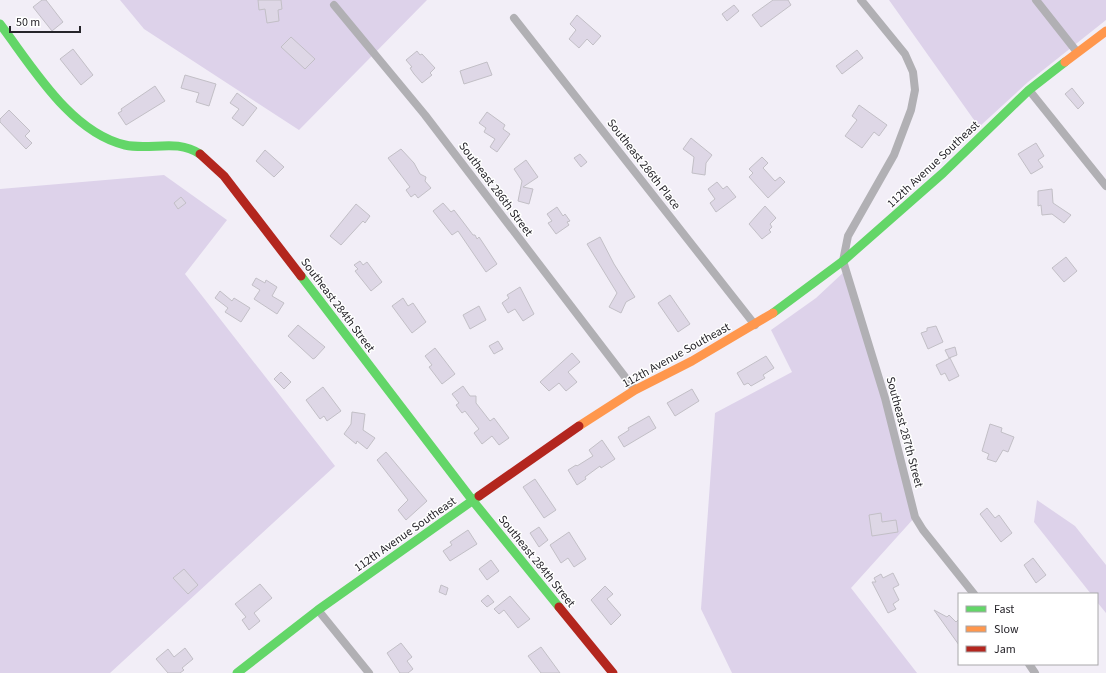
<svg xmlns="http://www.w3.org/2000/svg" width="1106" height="673" viewBox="0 0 1106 673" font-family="'Source Sans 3',sans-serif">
<rect width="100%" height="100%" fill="#f2eef7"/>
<path fill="#ddd2ea" d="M120,0H427L299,130L144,29Z
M889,0H1106V20L1028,82L979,127Z
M164,175L227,220L185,274L335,466L110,673H0V189Z
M846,270L915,517L851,588L917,673H732L701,609L715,413L792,372L771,330L816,298Z
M1037,500L1075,526L1106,565V613L1097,602V594H1091L1034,522Z"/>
<path fill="#ded7e6" stroke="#c2bfc6" d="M42,0H46L63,22L52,31L33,7Z
M258,0H281L282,9L278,10L279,21L267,23L265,9L259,10Z
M773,0H788L791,5L761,27L752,15Z
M734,5L739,11L727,21L722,14Z
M577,15L601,36L593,45L587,39L579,48L569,39L576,30L570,24Z
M291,37L315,59L305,69L281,47Z
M73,49L93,75L81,85L60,59Z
M857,50L863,58L842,74L836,66Z
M417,51L420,55L422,54L435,68L430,73L432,75L422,83L414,74L410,68L412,67L406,60Z
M487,62L492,75L464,84L460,71Z
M185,75L216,84L209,106L196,102L199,93L181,88Z
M155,86L165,101L126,125L118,113L122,111L121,109Z
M1072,88L1084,103L1078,109L1065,94Z
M237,93L257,108L243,126L232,118L239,109L230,103Z
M859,105L887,125L879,136L874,132L862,148L845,136L857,120L852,116Z
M9,110L30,131L25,136L32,143L26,149L0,122V119Z
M487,112L505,125L503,129L510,134L497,152L490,147L495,139L484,132L486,128L479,123Z
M691,138L712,155L706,163L705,175L692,173L694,157L683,149Z
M1036,143L1044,156L1038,160L1043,167L1031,174L1018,154Z
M401,149L414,163L420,174L426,177L425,181L431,188L418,198L415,194L411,197L406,190L410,187L388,158Z
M265,150L284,167L274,177L256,161Z
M580,154L587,162L581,167L574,158Z
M762,157L768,163L763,168L775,181L780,177L785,182L768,198L749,177L753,173L749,169Z
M526,160L538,177L523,187L533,189L529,204L518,201L522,181L514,169Z
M717,182L723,189L727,186L736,197L716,212L710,203L715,199L708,189Z
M1052,189L1053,203L1071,215L1064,223L1052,214L1042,215L1041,205L1038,206V191Z
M181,197L186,203L178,209L174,203Z
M443,203L451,212L454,210L473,235H475L477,239L479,237L497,264L486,272L458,231L452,235L433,211Z
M356,204L370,216L365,223L363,221L341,245L330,236Z
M765,206L776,218L770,224L772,227L769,230L771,232L762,239L749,224Z
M557,207L563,216L565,214L570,221L567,222L569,225L556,234L548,223L552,221L547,214Z
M600,237L614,264L635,297L626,302L621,313L609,307L617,293L587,244Z
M1066,257L1077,271L1064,282L1052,268Z
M360,261L363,265L367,262L382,282L371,291L355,271L358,269L354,265Z
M256,278L265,283L266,280L277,287L272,296L284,303L277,314L254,299L260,290L252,285Z
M520,287L534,314L523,321L515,309L508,313L502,303L509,298L507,295Z
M220,291L232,301L234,298L250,308L241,322L225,312L228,308L215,298Z
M670,295L690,324L678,332L658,303Z
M403,298L408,306L413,303L426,322L412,333L392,306Z
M479,306L486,320L470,329L463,315Z
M298,325L325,347L315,358L313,359L288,336Z
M936,326L943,342L928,349L921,333L927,331V328Z
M498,341L503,349L494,354L489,346Z
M955,347L957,355L949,358L945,350Z
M435,348L455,374L442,384L429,367L432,365L425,356Z
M572,353L580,362L568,372L577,382L566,391L559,383L549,391L540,382Z
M766,356L774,368L763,375L765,378L751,386L748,383L744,385L737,373Z
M950,358L959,376L949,381L945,373L941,375L936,365Z
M281,372L291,382L284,389L274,379Z
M463,386L470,396H476V403L490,421L494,418L509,438L499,445L492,436L482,444L474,433L479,429L465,411L462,413L456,405L459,403L452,394Z
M323,387L341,411L327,421L324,416L320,419L306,400Z
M692,389L699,401L675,416L667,403Z
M352,412L365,414L363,430L375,438L367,449L357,441L356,444L344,434L351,424Z
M649,416L656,428L624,447L618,437L629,430L628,428Z
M990,424L1002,428L1001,432L1014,437L1008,452L1003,450L996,462L987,459L989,454L982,451Z
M602,440L615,459L601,468L600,466L585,477L586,479L577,485L568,470L576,465L577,466L593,456L589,450Z
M386,452L427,501L406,520L398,510L408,500L377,460Z
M535,479L556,510L544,518L523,487Z
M987,508L995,518L999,515L1012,533L1001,542L980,514Z
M881,513L882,522L896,520L898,532L872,536L869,515Z
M539,527L548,540L539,547L530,533Z
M468,530L477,544L450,561L443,551L452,545L450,542Z
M569,532L586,559L574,567L568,558L561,563L550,545Z
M1033,558L1046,575L1036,583L1024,565Z
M491,560L499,571L487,580L479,569Z
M184,569L198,585L188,594L173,578Z
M893,573L899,585L893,588L899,600L893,604L896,609L888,613L872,582H876L874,578L881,574L883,578Z
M260,584L272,598L254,613L260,621L249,630L242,620L246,617L235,604Z
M441,585L448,588L446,595L439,592Z
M605,586L613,594L607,599L621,615L611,625L591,600Z
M488,595L494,602L487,607L481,601Z
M510,596L530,619L518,628L504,610L499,614L494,609Z
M934,610L947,617L949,615L956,622L959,619V645Z
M401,643L412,657L407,661L413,669L408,673H400L387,653Z
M541,647L560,673H541L528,656Z
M185,648L193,659L182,668L184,670L180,673H168L156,659L168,649L174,657Z"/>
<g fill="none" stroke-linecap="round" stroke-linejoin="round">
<path stroke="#b1b0b4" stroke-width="8" d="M861,0L905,54L913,72L915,90L911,110L894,155L848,236L843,261L885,398L915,517L923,530L974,594
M1036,0L1077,52
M334,5L425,115L635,390
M514,18L755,325
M1029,90L1106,186
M318,610L369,673
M1029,664L1035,673"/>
<path stroke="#63d668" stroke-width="9" d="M0,24C32,66 70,132 125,145C151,151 176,138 200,154
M301,276L473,501L559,607
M773,313L843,261L943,173L1029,90L1065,62
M237,673L318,610L479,496"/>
<path stroke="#ff974d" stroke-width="9" d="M1065,62L1106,31
M579,426L635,390L692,361L773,313"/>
<path stroke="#b3261e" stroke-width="9" d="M200,154L224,176L301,276
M479,496L579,426
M559,607L613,673"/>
</g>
<g text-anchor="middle" stroke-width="3" stroke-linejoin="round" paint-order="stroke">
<g font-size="12" fill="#26242a" stroke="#fff">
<text transform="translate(644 164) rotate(52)" y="4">Southeast 286th Place</text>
<text transform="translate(933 164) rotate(-43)" y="4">112th Avenue Southeast</text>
<text transform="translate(496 189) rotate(53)" y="4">Southeast 286th Street</text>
<text transform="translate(338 305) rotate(53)" y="4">Southeast 284th Street</text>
<text transform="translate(676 355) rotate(-29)" y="4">112th Avenue Southeast</text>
<text transform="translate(905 432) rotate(75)" y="4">Southeast 287th Street</text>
<text transform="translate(405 534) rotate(-35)" y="4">112th Avenue Southeast</text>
<text transform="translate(537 561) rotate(51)" y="4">Southeast 284th Street</text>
</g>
</g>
<rect x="958" y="593" width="140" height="72" fill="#ffffff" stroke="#a8a7aa"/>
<rect x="966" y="606" width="20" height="6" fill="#63d668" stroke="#a8a7aa"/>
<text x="994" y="613" font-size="12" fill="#26242a">Fast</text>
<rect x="966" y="626" width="20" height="6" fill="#ff974d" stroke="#a8a7aa"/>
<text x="994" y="633" font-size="12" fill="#26242a">Slow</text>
<rect x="966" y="646" width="20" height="6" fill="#b3261e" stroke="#a8a7aa"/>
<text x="994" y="653" font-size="12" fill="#26242a">Jam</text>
<path d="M10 26v6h70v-6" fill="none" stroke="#26242a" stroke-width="2"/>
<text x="16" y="26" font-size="12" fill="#26242a" stroke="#ffffff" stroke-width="3" paint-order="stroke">50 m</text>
</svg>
